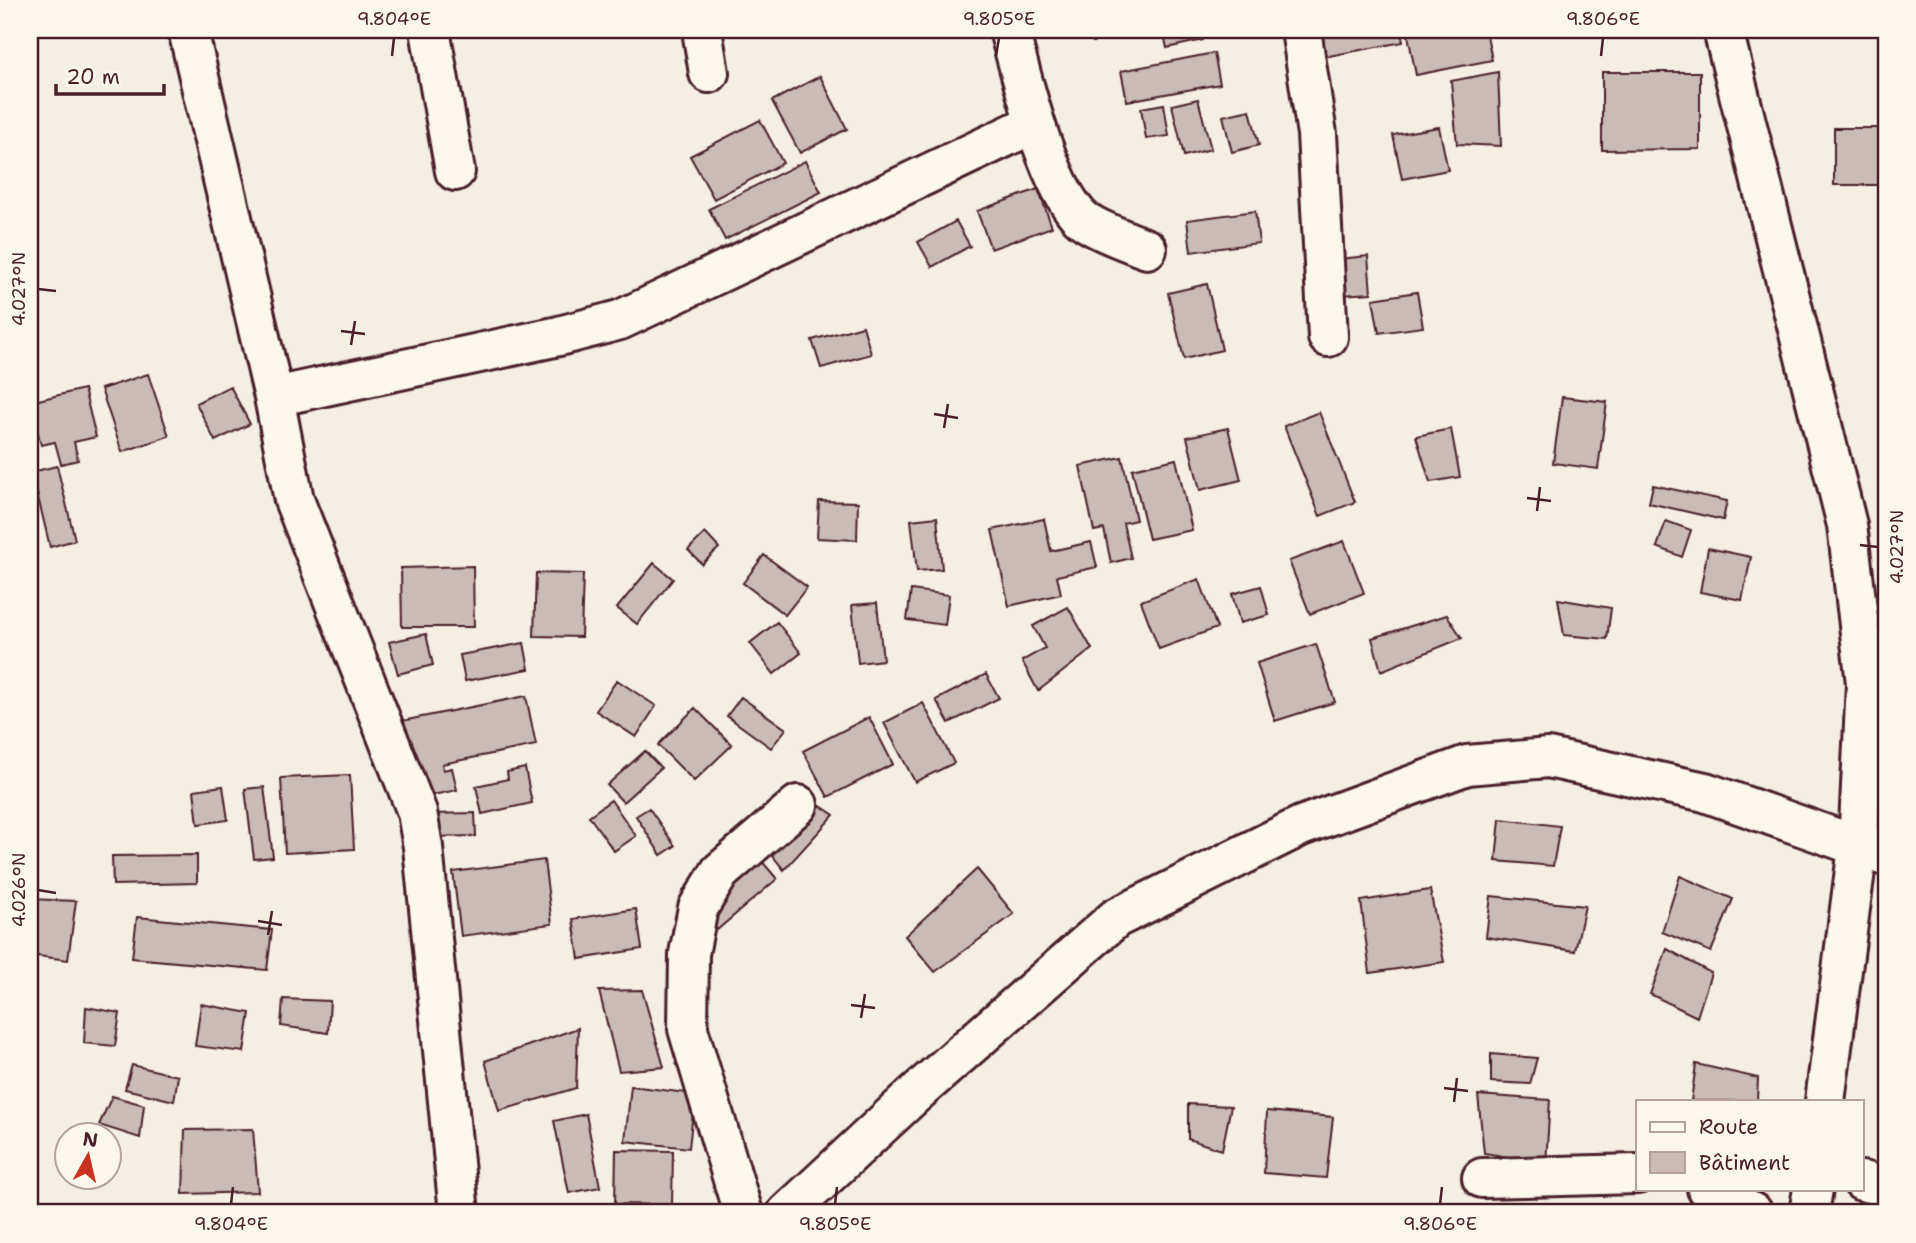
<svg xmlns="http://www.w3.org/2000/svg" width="1916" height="1243" viewBox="0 0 1916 1243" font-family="'Shantell Sans',sans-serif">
<rect width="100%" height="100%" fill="#f4eee4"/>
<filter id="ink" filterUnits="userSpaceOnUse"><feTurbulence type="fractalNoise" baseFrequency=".0143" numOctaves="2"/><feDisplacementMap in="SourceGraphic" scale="14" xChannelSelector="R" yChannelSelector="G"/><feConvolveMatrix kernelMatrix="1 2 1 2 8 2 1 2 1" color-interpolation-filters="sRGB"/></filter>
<g filter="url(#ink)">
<path fill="#cabbb6" stroke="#4a1f2b" stroke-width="2" d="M1020,30H1062L1024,41Z
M1089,30H1128L1093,42Z
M1163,30H1201L1203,40L1167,48Z
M1313,30H1401L1403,42L1318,58Z
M1407,30H1486L1492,60L1416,75Z
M1214,53L1220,84L1127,101L1121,71Z
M1498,72L1501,146L1457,144L1451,81Z
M1602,72H1700V149L1602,150Z
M820,76L847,129L800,153L772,101Z
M1198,99L1211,149L1184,156L1172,105Z
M1164,104L1169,136L1146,139L1141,108Z
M1250,110L1259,145L1232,152L1223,116Z
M760,120L783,163L714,199L690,156Z
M1439,127L1448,170L1402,179L1393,135Z
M1834,128H1886V185H1834Z
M805,161L821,192L725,240L709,209Z
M1038,189L1052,227L991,249L977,211Z
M1255,211L1259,243L1191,252L1187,220Z
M956,221L970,246L932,267L918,242Z
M1368,256L1371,293L1342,295L1339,259Z
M1207,284L1222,350L1184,359L1168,293Z
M1417,292L1423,327L1379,333L1373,299Z
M863,326L871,354L821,368L812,340Z
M148,374L169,436L122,452L101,389Z
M230,386L250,424L215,441L196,403Z
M84,389L96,437L74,442L78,460L61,464L55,442L41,445L30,402Z
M1562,397L1607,402L1598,469L1553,463Z
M1319,412L1355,502L1320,516L1284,426Z
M1228,428L1241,480L1200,490L1187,437Z
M1451,429L1460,477L1430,482L1416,436Z
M1122,457L1136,520L1123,523L1131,558L1111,563L1104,529L1094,531L1080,466Z
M1176,459L1192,530L1149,539L1132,469Z
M57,466L75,540L50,547L32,472Z
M1653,485L1727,501L1723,520L1649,503Z
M819,501L858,502L857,540L817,538Z
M937,517L942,569L917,571L911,520Z
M1044,519L1051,551L1091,542L1097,567L1057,576L1061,594L1009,606L992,530Z
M1666,521L1691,530L1682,557L1657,547Z
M705,533L719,548L702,564L688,550Z
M1344,541L1364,593L1310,614L1289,561Z
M1708,548L1751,557L1742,600L1700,592Z
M764,555L807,587L785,615L743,583Z
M654,563L673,579L637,624L617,608Z
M473,566L474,627H402L401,568Z
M536,573L583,574L581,637L534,636Z
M1199,579L1217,628L1159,649L1141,601Z
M1261,586L1269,615L1240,623L1232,594Z
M911,590L949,595L945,625L907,620Z
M1558,599L1611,608L1607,639L1564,635Z
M877,603L883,660L858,663L852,605Z
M1068,607L1092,649L1038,691L1022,661L1045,648L1033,626Z
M1447,615L1462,638L1381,671L1372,638Z
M777,622L801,653L774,674L750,643Z
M426,634L433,665L398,674L389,642Z
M524,643L529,669L465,681L460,655Z
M1316,644L1335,702L1275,721L1257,663Z
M986,674L999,698L949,723L936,700Z
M617,680L656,706L636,737L596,711Z
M526,696L536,745L442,764L443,770L452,768L457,790L413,799L397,722Z
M741,697L786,729L771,748L727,716Z
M923,703L954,763L915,782L884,723Z
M695,708L732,745L694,781L658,745Z
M869,717L893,764L828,797L803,751Z
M645,751L661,768L623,802L607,785Z
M525,768L532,803L482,814L476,786L508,779L507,772Z
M350,775L354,849L285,853L281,778Z
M223,786L228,820L198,824L194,790Z
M264,787L273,857L254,859L245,789Z
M798,791L834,815L784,870L751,829Z
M611,800L636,836L614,851L589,816Z
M649,808L675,846L661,855L636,816Z
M475,813L476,836L430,837V814Z
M1500,819L1560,826L1553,866L1496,861Z
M744,840L777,879L717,930L683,890Z
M197,855V883L113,885L112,856Z
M544,860L552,924L461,936L453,872Z
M977,869L1014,914L935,972L905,936Z
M1680,876L1733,899L1711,952L1662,932Z
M1430,890L1444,962L1370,973L1361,901Z
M1491,896L1585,906L1575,951L1486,937Z
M30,899L76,901L68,960L30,955Z
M636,909L642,949L579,959L573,919Z
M137,917L272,930L267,970L132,958Z
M1667,949L1711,973L1697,1017L1650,994Z
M642,990L664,1067L619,1071L599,991Z
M283,999L330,1001L328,1033L281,1026Z
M201,1004L250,1013L244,1052L195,1046Z
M86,1007L120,1013L115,1046L84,1043Z
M578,1028L576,1088L499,1111L485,1061Z
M1491,1054L1537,1058L1530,1084L1491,1082Z
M1696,1064L1758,1078L1757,1101H1691Z
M132,1065L178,1076L174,1101L125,1089Z
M631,1086L695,1094L689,1148L625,1141Z
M1478,1095L1550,1100L1546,1163L1484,1153Z
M112,1096L144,1105L140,1138L99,1125Z
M1188,1104L1231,1106L1222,1150L1188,1139Z
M1267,1111L1333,1117L1326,1178L1264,1173Z
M586,1114L600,1187L569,1193L554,1121Z
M253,1129L258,1192L183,1194L185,1130Z
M616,1150L673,1151L672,1205L615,1204Z"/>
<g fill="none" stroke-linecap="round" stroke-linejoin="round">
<g stroke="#4a1f2b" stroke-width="44">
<path id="street" d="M188,30L274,397L294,500L417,812L423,847L459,1213
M430,30L455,171
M702,30L709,73
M1009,30C1023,80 1045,178 1079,216C1090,228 1130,242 1147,249
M1301,30L1317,134L1328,337
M1723,30L1847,525L1866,683L1858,847L1825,1101
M274,397L559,336L620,320L1035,123
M1482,1178L1638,1174
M1862,1181L1886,1187
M1707,1189L1753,1213
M743,1213L688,1029L689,954L698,908L720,872L798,805
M787,1213L915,1094L1116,918L1301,826L1467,765L1548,758L1705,792L1886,856
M1809,1213L1813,1189"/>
</g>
<use href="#street" stroke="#fbf7ec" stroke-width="38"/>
</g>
</g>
<path fill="none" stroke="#4a1f2b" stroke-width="2.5" d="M392,56L394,38M996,56L999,38M1601,56L1603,38M38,289L56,291M341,331L365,334M351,345L355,321M934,414L958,418M944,428L948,404M1527,498L1551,501M1537,511L1540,487M1860,545L1878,547M38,890L56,893M258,921L282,925M268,935L272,911M851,1005L875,1008M861,1018L865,994M1444,1088L1468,1091M1454,1102L1457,1078M231,1204L233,1187M835,1204L837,1187M1440,1204L1442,1187"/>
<rect width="1916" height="1243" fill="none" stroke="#fbf7ec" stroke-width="77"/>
<rect x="1636" y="1100" width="228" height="91" fill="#fbf7ec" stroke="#b4a19f" stroke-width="2"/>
<rect x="1650" y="1122" width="35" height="10" fill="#fbf7ec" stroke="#b4a19f" stroke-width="2"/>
<text x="1699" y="1134" font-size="21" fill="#4a1f2b">Route</text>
<rect x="1650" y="1152" width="35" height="21" fill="#cabbb6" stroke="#b4a19f" stroke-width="2"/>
<text x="1699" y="1170" font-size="21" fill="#4a1f2b">Bâtiment</text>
<g transform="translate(88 1156) rotate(8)"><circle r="33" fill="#fbf7ec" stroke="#b4a19f" stroke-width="2"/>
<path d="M0-5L12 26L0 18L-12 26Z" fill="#c8321e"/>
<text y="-10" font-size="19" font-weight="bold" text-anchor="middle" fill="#4a1f2b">N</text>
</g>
<path d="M56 84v10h108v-10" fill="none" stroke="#4a1f2b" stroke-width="3.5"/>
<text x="66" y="84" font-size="21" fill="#4a1f2b" stroke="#fbf7ec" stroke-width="5" paint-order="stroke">20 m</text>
<rect x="38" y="38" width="1840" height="1166" fill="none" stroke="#4a1f2b" stroke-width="2.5"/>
<g font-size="18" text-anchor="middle" fill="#4a1f2b">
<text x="394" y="25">9.804°E</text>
<text x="999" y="25">9.805°E</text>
<text x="1603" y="25">9.806°E</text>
<text transform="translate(19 289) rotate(-90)" y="6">4.027°N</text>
<text transform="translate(1897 547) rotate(-90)" y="6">4.027°N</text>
<text transform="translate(19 890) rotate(-90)" y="6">4.026°N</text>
<text x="231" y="1230">9.804°E</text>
<text x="835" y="1230">9.805°E</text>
<text x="1440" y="1230">9.806°E</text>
</g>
</svg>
